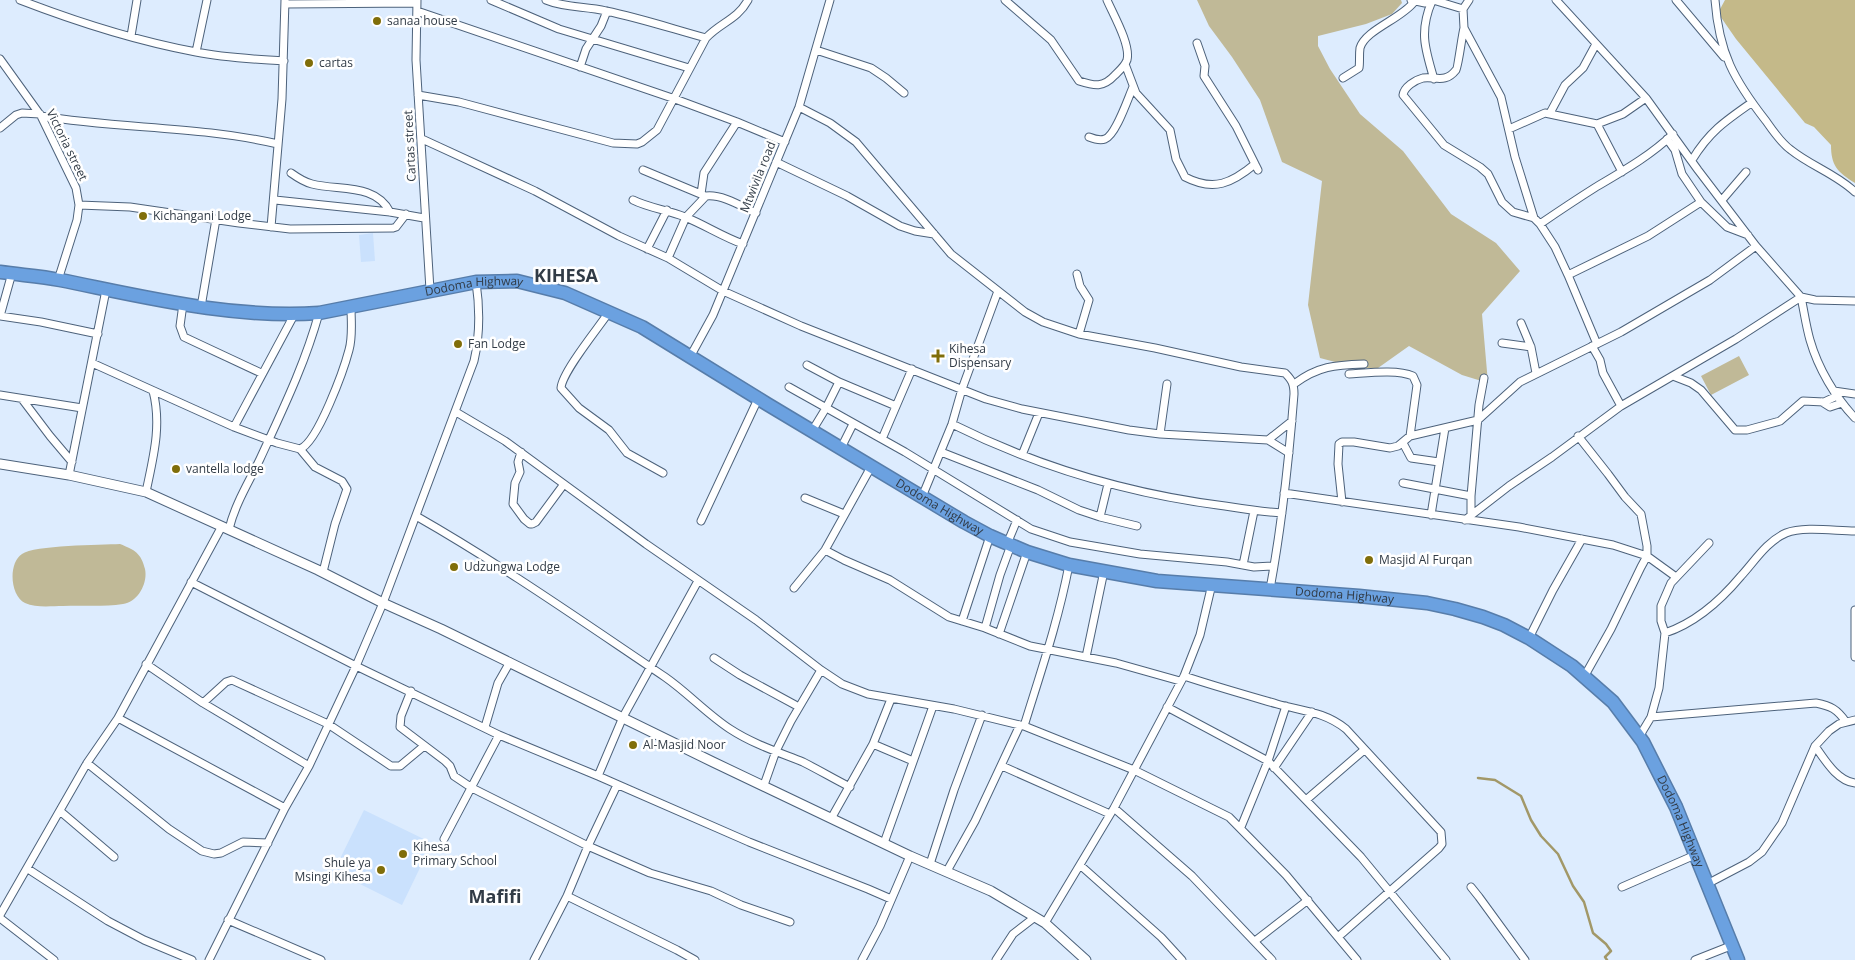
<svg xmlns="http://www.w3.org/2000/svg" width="1855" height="960" viewBox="0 0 1855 960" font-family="'Open Sans',sans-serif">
<rect width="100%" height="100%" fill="#ddecfe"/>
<path fill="#cae1fd" d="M373,233L375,261L361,262L359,235Z
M364,810L432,843L402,905L334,871Z"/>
<path fill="#c0b997" d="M1197,0H1401L1402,3L1392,14L1366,24L1318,36V46L1330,69L1360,114L1403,151L1451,214L1496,243L1520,271L1482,314L1488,383L1462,375L1409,346L1378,368H1358L1320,358L1308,305L1322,181L1282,162L1260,100L1232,57L1209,26Z
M1739,356L1749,375L1711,395L1701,376Z
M120,544C135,550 141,553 145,569C148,583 138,602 123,604C104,607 82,605 63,606C51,606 36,608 25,603C10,596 8,563 22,554C34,545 101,545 120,544Z"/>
<path fill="#c4b989" d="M1725,0H1855V183C1837,172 1831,165 1831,145L1814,127L1805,123L1736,39L1718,13Z"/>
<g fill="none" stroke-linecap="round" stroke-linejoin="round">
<path stroke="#a29868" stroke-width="2.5" d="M1478,778L1495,780L1521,796L1531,820L1541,836L1558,854L1573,886L1584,902L1593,933L1606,944L1611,951L1605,957L1607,960"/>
<g stroke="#4d627b" stroke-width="9">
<path id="street" d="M20,0C77,22 137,41 196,52C225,58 255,59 284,61
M417,0L416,60L430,290
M491,0L559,29L689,68
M546,0C565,8 586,6 606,11C640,18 673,29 706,38
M1005,0L1051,40L1079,81C1095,86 1103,88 1115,75C1119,71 1125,66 1127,60C1131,45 1113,14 1107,0
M1411,0L1425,3L1434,0
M1433,0L1463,9
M1469,0L1463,9L1464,28L1501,97L1515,157L1534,218
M1556,0L1646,98L1698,170L1756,246L1801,297L1815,300L1855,301
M1676,0L1724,57
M1715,0C1719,53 1734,80 1766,121C1773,131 1781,143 1791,150C1811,166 1836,174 1855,192
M1432,1C1419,31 1425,49 1434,79
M285,4L417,3
M417,11L675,99L737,122L785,142
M1464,28C1462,35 1458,68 1456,70C1445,84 1435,76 1423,78C1415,80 1404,87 1403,95L1444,145L1480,167L1488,174L1502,202L1513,212L1534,218L1540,224L1555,247L1568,275L1597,344
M131,36L137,0
M1197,43L1205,66L1204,76L1236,126L1258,170
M816,50L871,68L886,78L904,93
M196,52L207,0
M0,59L41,116L76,188L79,205L77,220L58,280
M1125,64L1136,93L1170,130L1176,159L1185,177C1214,192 1232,183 1255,164
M580,67L586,49L601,26L607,11
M1343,78L1359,68C1360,62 1359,55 1360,48C1365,30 1401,19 1414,2
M418,95L459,102L613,143L637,144L642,142L657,130L706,38C721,22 737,20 748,0
M799,107L830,123L856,142L951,254L1025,312L1043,322L1079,334L1155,348L1241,367L1285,373C1292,380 1294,384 1294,394C1289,459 1282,524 1270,589
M1550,113L1565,85L1583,68L1596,44
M41,116C120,129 200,126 278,144
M1597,124L1622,172
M0,128L16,115L22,113L40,114
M1509,129L1545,113L1597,124L1623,114L1646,98
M1089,137C1094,139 1100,141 1105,139C1116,135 1128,98 1133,87
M422,139L535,191L619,236L668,258L723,291L801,326L986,399L1022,409L1129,430L1160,434L1268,440L1289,453
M1667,139L1675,150L1682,174L1701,202L1727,227L1748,235
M1692,160C1709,132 1725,121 1751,103
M776,162L847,196L900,226L915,231L934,234
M643,170L703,195
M291,173C298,178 304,182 312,184C339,191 375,183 390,212
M701,194L704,173L737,122
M275,200L390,212L424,218
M633,200C649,208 668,210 685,217C705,225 723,237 743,244
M1722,200L1746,172
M79,205L130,207L239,223L290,229L393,228L396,227L406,214
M1540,224C1559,211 1577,199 1596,187C1623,171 1650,156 1673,134
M271,227L282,99L285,0
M647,249L667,210
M668,258L686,217L706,196C722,194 741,206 756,213
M1077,274L1080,286L1089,300L1079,334
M1568,275L1648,236L1701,202
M183,304L180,326L184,337L261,373
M201,307L216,219
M609,312C599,327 562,372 561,388L579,408L609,430L627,453L663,473
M0,316L41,322L98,334
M0,316L12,273
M1521,323L1531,347L1536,373
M1502,343L1531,347
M1592,346L1600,360L1603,373L1621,406
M690,357L713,315L799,107L830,0
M92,363L234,427L277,443L300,449C318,442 344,369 349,350C353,336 351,321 351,307
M807,365L839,382L896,406
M1349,374C1367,373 1397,369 1413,376L1417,385L1410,436
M1673,376L1691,383L1701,390L1735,430H1747L1780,421L1803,401L1824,402L1837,396
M1294,384C1318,366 1335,365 1364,364
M789,387L905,452L1031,529L1070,542L1140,554L1227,562L1254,567L1274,566
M1834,391L1855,394
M0,395L82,408
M22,399L50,436L72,462
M1822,402L1830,407L1842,403
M456,412L505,441L646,544L756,620L821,670L842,684L868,694L954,709L1024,726L1134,770L1229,817L1286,875L1357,960
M952,424C1038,467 1130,494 1225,506C1244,509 1263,512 1282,513
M234,427L294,315
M812,431L826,408L839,382
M1160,434L1167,384
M1578,436L1608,474L1625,497L1641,514L1647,546V556L1641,567L1611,629L1584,677
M882,439L912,369
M1268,440L1292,421
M1403,443L1411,458L1439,462
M841,448L853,424
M300,449L315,467L342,481L347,489L335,524L323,572
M521,452L518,462L520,472L515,483L513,504L524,519L530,524H532L536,522L564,484
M941,452L1038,490L1079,510L1100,517L1137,526
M1022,455L1039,413
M69,475L106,290
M1403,483L1471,496
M146,492C153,458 162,426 153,391
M1284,493L1519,527L1613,545L1647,556L1676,577
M922,497L952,424L962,389L998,291
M805,498L844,514
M1342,502L1338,464L1339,444L1342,442H1354L1390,448L1398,446L1410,436L1478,420L1520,382L1621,332L1710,280L1756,246
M1431,515L1445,428
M1471,515V496L1479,405L1484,378
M416,516C502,565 583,622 665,677C688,693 707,714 730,729C753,744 778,752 803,762C819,770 834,779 850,787
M1100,517L1108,484
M1465,520L1509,486L1552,457L1621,406L1736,339L1801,297C1804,311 1806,326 1810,340C1818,368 1835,397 1855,418
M701,521L758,399
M229,529C235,504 249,482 260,459C282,411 305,364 319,313
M1007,544L1017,520
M825,550L844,560L890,580L949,617L985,628L1030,646L1116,663L1180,681
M1243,565L1254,511
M191,582L356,666L499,735L598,776L749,842L868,889L891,899
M794,588L825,550L871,467
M1855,610V657
M962,621L990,536
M985,628L1000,575L1011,545
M1665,633C1695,623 1721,600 1741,576C1754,562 1767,541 1786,533C1804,526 1835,531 1855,531
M999,634L1027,552
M1529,638L1553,590L1582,539
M1086,657L1104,571
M714,658L740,675L799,707
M146,664L203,703L309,766
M1184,676C1214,686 1246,695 1277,704C1303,711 1325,712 1346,729L1441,832L1442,844L1439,848L1338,937
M411,691L401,716L400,727L445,761L450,766L454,776L472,788L588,846L650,873L711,891L741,905L790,922
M203,703L226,682L232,680L328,724L391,766H400L424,746
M1167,707L1268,761L1361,857L1446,960
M1651,717L1816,703C1831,706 1837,709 1846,722
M118,718L285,808
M1024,726C1041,671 1058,622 1069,565
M485,727L498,683L510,662
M1639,737L1651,717L1659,688L1665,633L1661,621V606L1671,583L1709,543
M873,744L913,761
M1815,746C1825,760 1837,781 1855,783
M87,763L169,829L202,851L214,854L221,853L243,842L268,843
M1002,766L1110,814
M1274,768L1312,712
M598,776L623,717L698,581
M764,785L776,751L791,721L821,670
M1306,800L1364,750
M1114,808L1192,876L1272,960
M60,811L114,857
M832,817L873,744L891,699
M1241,827L1268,761L1286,706
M444,839L499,735
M884,843L933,706
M930,864L954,790L982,715
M1080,865L1161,937L1182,960
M28,869L108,921L144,940L192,960
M947,871L975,821L1020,725
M1707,884L1749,862L1762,852L1782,823L1815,746L1829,731L1839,724L1855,720
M1471,887L1479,897L1525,960
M1622,887L1695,855
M567,896L677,950L695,960
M0,915L87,763L118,718L222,526
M0,918L54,960
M228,920L321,960
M1045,923L1114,808L1184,676L1200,635L1212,584
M1255,941L1308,900
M209,960L285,808L309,766L356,666L383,603L474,361C480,335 480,309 476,282
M534,960L567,896L588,846L617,785
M862,960L880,926L910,856
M996,960L1013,934L1035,917
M1695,960L1733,945"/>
</g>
<g stroke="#4d627b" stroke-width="11">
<path id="secondary" d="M0,464L69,475L146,492L318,570L383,603L441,629L713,762L910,856L991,891L1045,923L1086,960"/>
</g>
<g stroke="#577daa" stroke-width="15">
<g id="highway">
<path id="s1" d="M0,272C20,275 40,276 60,280C145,297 232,319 319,313L476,282L517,281L565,293L642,327L767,404L964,522L990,536L1027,552L1069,565L1157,581L1359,596L1427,603L1455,609L1483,617L1504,625L1529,638L1572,666L1613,702L1643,742L1676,807L1738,960"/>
</g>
</g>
<use href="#street" stroke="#fff" stroke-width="7"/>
<use href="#secondary" stroke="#fff" stroke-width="9"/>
<use href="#highway" stroke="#6ba1e0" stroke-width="12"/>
</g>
<g fill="#806e0a" stroke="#fff" stroke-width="2">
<circle cx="377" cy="21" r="5"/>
<circle cx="309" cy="63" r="5"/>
<circle cx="143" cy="216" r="5"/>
<circle cx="458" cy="344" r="5"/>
<path d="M935.5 348.5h5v5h5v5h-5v5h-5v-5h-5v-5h5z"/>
<circle cx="176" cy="469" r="5"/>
<circle cx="1369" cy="560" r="5"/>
<circle cx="454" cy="567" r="5"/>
<circle cx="633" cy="745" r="5"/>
<circle cx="403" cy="854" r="5"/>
<circle cx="381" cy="870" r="5"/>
</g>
<g text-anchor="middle" stroke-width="5" stroke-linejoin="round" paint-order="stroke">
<g font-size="12" fill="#313b46" stroke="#fff" text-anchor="start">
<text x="387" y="25">sanaa house</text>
<text x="319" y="67">cartas</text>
<text x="153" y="220">Kichangani Lodge</text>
<text x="468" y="348">Fan Lodge</text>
<text x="949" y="353">Kihesa<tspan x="949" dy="14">Dispensary</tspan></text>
<text x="186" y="473">vantella lodge</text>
<text x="1379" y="564">Masjid Al Furqan</text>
<text x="464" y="571">Udzungwa Lodge</text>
<text x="643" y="749">Al-Masjid Noor</text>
<text x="413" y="851">Kihesa<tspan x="413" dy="14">Primary School</tspan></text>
<text x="371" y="867" text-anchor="end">Shule ya<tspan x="371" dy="14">Msingi Kihesa</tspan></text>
</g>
<g font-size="12" fill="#313b46" stroke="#fff">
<text transform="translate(67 145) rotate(64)" y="4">Victoria street</text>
<text transform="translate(410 146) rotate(-93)" y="4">Cartas street</text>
<text transform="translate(758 177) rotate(-68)" y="4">Mtwivila road</text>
<text dy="4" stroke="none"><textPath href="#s1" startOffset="480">Dodoma Highway</textPath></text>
<text dy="4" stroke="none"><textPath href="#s1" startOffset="1005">Dodoma Highway</textPath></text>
<text dy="4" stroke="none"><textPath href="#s1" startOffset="1425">Dodoma Highway</textPath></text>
<text dy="4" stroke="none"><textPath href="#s1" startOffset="1860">Dodoma Highway</textPath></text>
</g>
<g font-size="18" font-weight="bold" fill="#313b46" stroke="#fff">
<text x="566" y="282">KIHESA</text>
<text x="495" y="903">Mafifi</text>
</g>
</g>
</svg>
